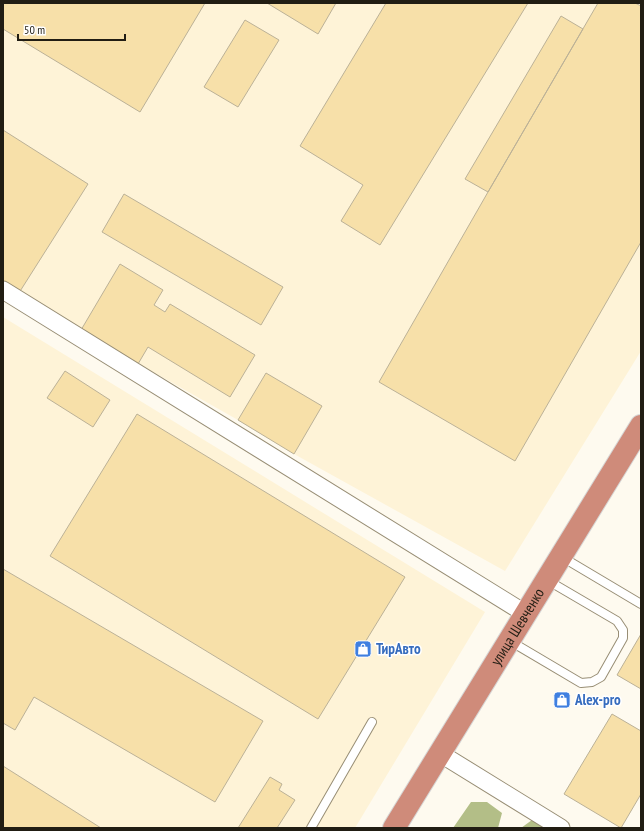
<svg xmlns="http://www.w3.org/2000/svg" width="644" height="831" viewBox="0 0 644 831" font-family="'PT Sans Narrow',sans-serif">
<rect width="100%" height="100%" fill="#fefaef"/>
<path fill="#fef3d7" d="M3,3H641V351L505,571L294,454L238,420L3,287Z
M3,317L485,612L355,828H3Z"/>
<path fill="#b3be87" d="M471,802H487L502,813L498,828H453Z
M532,820L541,822L551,828H521Z"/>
<path fill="#f7e0a9" stroke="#bbb197" d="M3,3H205L140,112L3,29Z
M267,3H336L318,34Z
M386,3H528L380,245L341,221L363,185L300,146Z
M598,3H635L641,6V242L515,461L379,382L488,192Z
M561,16L583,29L488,192L465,179Z
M245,20L279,40L238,107L204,87Z
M3,130L88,184L17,296L3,287Z
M124,194L283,287L261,325L102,232Z
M120,264L163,290L154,305L165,312L170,304L255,355L230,397L148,347L138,364L81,330Z
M65,371L110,400L93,427L47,398Z
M266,373L322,406L294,454L238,420Z
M137,414L405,577L318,719L50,556Z
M3,569L263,721L215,802L34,697L15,730L3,723Z
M641,634V689L617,675Z
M612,714L641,731V794L621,828L564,794Z
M3,766L101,828H3Z
M270,777L282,784L279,790L295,800L277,828H238Z"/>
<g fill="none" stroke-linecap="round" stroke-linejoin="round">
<g stroke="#988e75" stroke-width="10">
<path id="service" d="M562,557L641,604
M510,641L581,683L592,682L601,677L623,638V630L617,621L547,580
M311,828L372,722"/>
</g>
<g stroke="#988e75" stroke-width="19">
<path id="minor" d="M3,290L526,614
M441,754L561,828"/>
</g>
<g stroke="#d7d6d5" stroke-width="24">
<g id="trunk">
<path id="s1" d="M394,828L641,426"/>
</g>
</g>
<use href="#service" stroke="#fff" stroke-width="8"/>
<use href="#minor" stroke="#fff" stroke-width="17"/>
<use href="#trunk" stroke="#cf8b7a" stroke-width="22"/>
</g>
<defs>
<g id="shop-square" transform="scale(0.9)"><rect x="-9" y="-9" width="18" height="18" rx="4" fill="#3f7fe0" stroke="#fff"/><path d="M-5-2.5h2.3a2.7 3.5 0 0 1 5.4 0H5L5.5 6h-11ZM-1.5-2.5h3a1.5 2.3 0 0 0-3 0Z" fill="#fff"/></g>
</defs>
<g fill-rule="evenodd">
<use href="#shop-square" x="363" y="649"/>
<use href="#shop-square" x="562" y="700"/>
</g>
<g text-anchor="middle" stroke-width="3" stroke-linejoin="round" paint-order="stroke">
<g font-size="15" fill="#211d13" stroke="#fff">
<text dy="5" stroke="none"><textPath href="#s1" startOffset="236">улица Шевченко</textPath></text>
</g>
<g font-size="15" font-weight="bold" fill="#366cbe" stroke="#fff" text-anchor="start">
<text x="376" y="654">ТирАвто</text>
<text x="575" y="705">Alex-pro</text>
</g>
</g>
<rect width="644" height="831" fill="none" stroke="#211d13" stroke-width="8"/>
<path d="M18 34v6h107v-6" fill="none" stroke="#211d13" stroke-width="2"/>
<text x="24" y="34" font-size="12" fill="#211d13" stroke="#ffffff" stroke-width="3" paint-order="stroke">50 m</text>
</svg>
